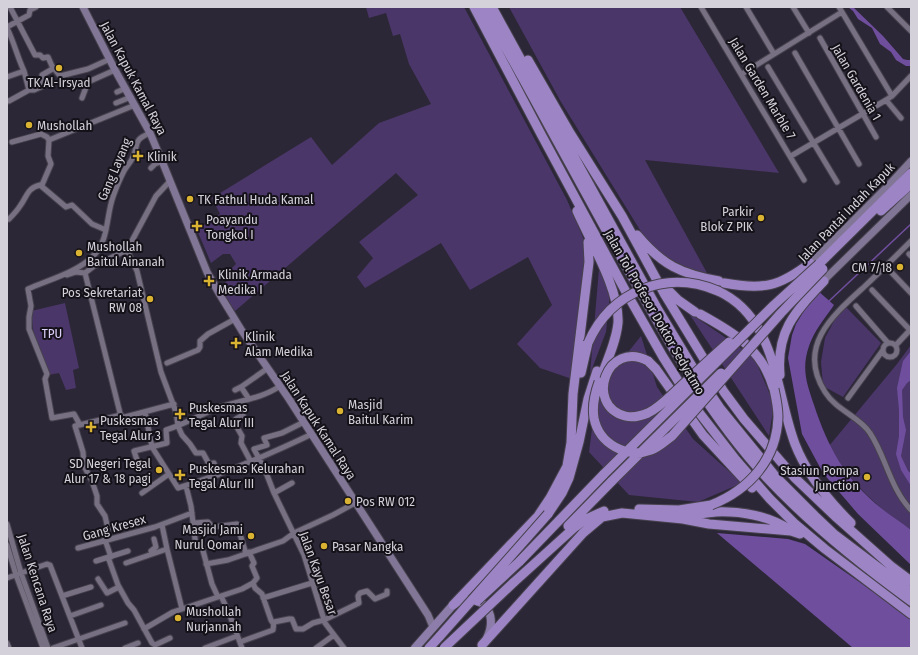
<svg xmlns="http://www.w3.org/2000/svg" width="918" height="655" viewBox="0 0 918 655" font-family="'Fira Sans Condensed',sans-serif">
<rect width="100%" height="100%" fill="#2c2736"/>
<path fill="#4a3668" d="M366,7H464L567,200L587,247L572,379L540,368L517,344L552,305L528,257L470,290L441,243L365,288L357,277L373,258L359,242L418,195L396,173L235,311L219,287L226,282L231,276L228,272L236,264L230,254H223L211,263L197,230L220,214L212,198L311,137L332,165L379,123L431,104L409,64L400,34L393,36L386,13L369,18Z
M509,7H680L779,173L645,160L707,273C681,267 668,259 648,243L561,102Z
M599,269L610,294L606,332L590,374Z
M65,303L79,368L73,370L76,388L66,390L59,373L48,375L34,337L31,311Z
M843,304L881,343L843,397L823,386L821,362L825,338Z
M688,312L754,357L774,404L769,436Z
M641,336L657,387L693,439L742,483L698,502L629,495L589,452L597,391Z
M911,345V530C901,522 890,516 881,508C859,489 843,470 829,446L897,364Z"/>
<path fill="#6f4e9e" d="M848,7H853L883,36L903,59L907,60H911V66H906L896,60L891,52L880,44L872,28L858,19L853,11Z
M817,290L834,305C825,318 814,331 809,346C801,369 807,384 814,405C828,448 846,480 881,508C891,516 901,522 911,530V565L858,514L823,473L802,434L788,358L792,335L796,324Z
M911,351V380L907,383L902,390L903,417L906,430L901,456L908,471L911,473V486L901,470L896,454L899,436V410L897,388L903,361Z
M717,533L788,539L805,544L911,618V648H853Z"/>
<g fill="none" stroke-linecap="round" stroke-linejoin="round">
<path stroke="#6f4e9e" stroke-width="1.5" d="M828,302L911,224"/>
<g stroke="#47424e" stroke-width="7">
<path id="street" d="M10,7L35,55H40L43,58L48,57L52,66L60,76L88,69L110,59
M701,7L804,180
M746,7L774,54
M793,7L809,33
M839,7L892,96
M887,7L911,31
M7,27L29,15L30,10L36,7
M7,28C14,42 17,56 24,71L7,77
M820,38L876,137
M795,53L859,164
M768,67L837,182
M742,74L842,12
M29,90H34L43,86L42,75L54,68
M117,92L126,88
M82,98L88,82L115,70
M886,100L901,118
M9,101L29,90L24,71
M116,103L131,97
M49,140L135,105
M12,142L41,134L47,137L49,140
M791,156L886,100L892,96L911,76
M151,168L155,164L163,161
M42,185L51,164L48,156L49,140
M9,219C13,215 17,211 20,206C27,197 27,188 40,185L66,207L72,205L92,224L106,230
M911,241C896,256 881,271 865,286C833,315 796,346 825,392C836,410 860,417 870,433C886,457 890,488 911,510
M127,250L137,271L161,372L176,412L178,426L182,435L190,444L196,453H203L209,464L214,463L218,475
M909,254L911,256
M85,273L120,413
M892,273L911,293
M67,275L76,272L85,273L94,266L127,250L156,196L170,181
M872,290L910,330
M856,306L888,343
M883 350a7 7 0 1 1 14 0a7 7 0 1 1-14 0Z
M896,345L911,329
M167,363L198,350L200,347V341L208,334L235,319
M241,387L249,399
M235,390L241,387L268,368
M848,398L883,350
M237,403L243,415L236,419L234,422L242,436L241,443L251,462
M145,412L152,447L178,488C224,474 268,455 312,434
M304,422L282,433L264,438L267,445L254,449L265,470L274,493L304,555L325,623L344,648
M80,425L74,414L52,418L45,379L47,374L29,329V317L31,306L28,289C48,280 78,272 93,256C109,241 106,216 113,197C116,188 120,179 124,171C126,167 130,163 132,159C140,144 131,141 150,133
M139,466L134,451L167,443L166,430C182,425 197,417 212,410C234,401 260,400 280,386
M186,486L191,506L196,547H202L212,584L218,597
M142,493L169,474
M274,493L292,483
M194,523L208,522L213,527L237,524L246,554
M7,524L21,573L48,648
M7,545L16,575L43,648
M78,548L155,527L192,513
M167,549L182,609
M249,552L254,563L252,566L257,578L253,583L255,588L262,594L271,620L273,623
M152,554L151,551L156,547L154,539
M108,557L118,585L128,603L134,610L152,643L155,645L170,638
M111,557L103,534L106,533L108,529L105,516L97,504V496L92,481L84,466L83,452L75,426L121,415L123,417H125L174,404
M96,561L128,551
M126,563L167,549L162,525
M206,564L228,560L283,541L294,533L333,515L355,503
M7,578L47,564L50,565L82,648
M98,579L107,593L119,587
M62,596L91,587
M221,596L242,589L253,583
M263,598L312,583
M70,616L101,605
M144,629L173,612L221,596L229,613L242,648
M240,642L273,630L274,622L289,619H292L296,629H303L313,623L324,620L359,603L358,596L360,593L367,591L375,599L387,594V591
M7,643L9,648
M53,648L125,623
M125,648L138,643
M205,648L237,636
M316,648L334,635"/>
</g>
<g stroke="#47424e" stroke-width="9">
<path id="secondary" d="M83,7L115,70L150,133L164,166L207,272L220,295L242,331L289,399L428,615L433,627
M808,266L887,187L911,161
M821,283L911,195"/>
</g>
<g stroke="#47424e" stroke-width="10">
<path id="primary" d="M415,648L453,605C479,589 500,612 487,638"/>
</g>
<g stroke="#47424e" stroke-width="11">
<path id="highway" d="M474,7L542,136L626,292L663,357L694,406L736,460L770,499L794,523L825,549L911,614
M483,7C528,87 572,168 616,248C661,328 704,410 767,478C811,525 860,564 911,601
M492,7L657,308L695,371L720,408L776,477L815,516L834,534L911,592
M528,60L570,133L622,216L665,295L724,392L744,419L795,478L837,518L891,566L911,581
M577,211C590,241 620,290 618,323C616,343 606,363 599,382
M881,211L911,184
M637,235C662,265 681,274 719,281
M819,264L911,173
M724,283C763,290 779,287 810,263
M664,286L678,300L695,312
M718,291C777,318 775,391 795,444C807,475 828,500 851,523
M700,314C733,332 762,349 773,387
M648,361L656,369L703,435L752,488
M581,373L588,343
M780,375C776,330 796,311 824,281
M571,443L573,394L589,262L588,242
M567,466L572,437
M639,509L679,510L711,505
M548,514L562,493L569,478L579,442L588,399L597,371
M683,515C694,515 705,513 716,512C741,511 770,516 790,530
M568,526L612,481
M519,562L604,474
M513,583L575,527L586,519L604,511
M453,605L538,516L550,498L566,468
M482,645L583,533L602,517L622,513L683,519L709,524L791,531L800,534
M429,648L440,636"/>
</g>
<use href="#street" stroke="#767082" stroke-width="5"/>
<use href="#secondary" stroke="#827696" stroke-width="7"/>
<use href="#primary" stroke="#8d7daa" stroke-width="8"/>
<use href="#highway" stroke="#9d85c5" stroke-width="9"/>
<g stroke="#47424e" stroke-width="11" stroke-linecap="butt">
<path id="highway-bridge" d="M588,343C611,291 666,269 718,291
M648,361C607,339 584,405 625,416C633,418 641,416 648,413C660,407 670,396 679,388C696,372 712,357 729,342
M599,382C595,393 592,406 594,418C599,444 627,459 651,450C659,447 665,441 672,436L781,313L823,269
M604,474L774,305L819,264
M612,481L721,373
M711,505C749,490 777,459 778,417C778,407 776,398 774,389
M477,601L519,562
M440,636L548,514
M444,648L513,583"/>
</g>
<use href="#highway-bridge" stroke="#9d85c5" stroke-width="9"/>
</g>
<g fill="#dab333" stroke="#141118" stroke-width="1.5">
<circle cx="59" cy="68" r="4"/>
<circle cx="29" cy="125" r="4"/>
<path d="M136 150h4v4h4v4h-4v4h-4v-4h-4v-4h4z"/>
<circle cx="190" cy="199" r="4"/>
<circle cx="761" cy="218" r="4"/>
<path d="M195 220h4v4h4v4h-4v4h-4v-4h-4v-4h4z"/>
<circle cx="79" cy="253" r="4"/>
<circle cx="900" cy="267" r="4"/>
<path d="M207 275h4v4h4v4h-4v4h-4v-4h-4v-4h4z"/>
<circle cx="150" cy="299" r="4"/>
<path d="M234 337h4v4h4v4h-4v4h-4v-4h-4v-4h4z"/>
<circle cx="340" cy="411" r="4"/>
<path d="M178 408h4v4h4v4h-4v4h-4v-4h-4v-4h4z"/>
<path d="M89 421h4v4h4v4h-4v4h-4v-4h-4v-4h4z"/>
<circle cx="159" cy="470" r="4"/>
<path d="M178 469h4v4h4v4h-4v4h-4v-4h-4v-4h4z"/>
<circle cx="867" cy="477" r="4"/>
<circle cx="348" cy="501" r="4"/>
<circle cx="251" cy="536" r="4"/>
<circle cx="324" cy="546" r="4"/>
<circle cx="178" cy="618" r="4"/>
</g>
<g text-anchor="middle" stroke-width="4" stroke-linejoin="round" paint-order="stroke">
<g font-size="13" fill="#d4d1da" stroke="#141118">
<text transform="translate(134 78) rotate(62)" y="5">Jalan Kapuk Kamal Raya</text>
<text transform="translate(857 82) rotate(60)" y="5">Jalan Gardenia 1</text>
<text transform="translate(763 88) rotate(59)" y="5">Jalan Garden Marble 7</text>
<text transform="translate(114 169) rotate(-67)" y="5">Gang Layang</text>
<text transform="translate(846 212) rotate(-46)" y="5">Jalan Pantai Indah Kapuk</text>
<text transform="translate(655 312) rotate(60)" y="5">Jalan Tol Profesor Doktor Sedyatmo</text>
<text transform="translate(319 425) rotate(57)" y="5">Jalan Kapuk Kamal Raya</text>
<text transform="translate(114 527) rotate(-16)" y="5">Gang Kresex</text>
<text transform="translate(319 573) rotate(70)" y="5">Jalan Kayu Besar</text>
<text transform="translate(38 583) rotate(72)" y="5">Jalan Kencana Raya</text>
</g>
<g font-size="13" fill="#d4d1da" stroke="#141118" text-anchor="start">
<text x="59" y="87" text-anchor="middle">TK Al-Irsyad</text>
<text x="37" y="130">Mushollah</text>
<text x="147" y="161">Klinik</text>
<text x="198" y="204">TK Fathul Huda Kamal</text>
<text x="753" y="216" text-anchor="end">Parkir<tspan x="753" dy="15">Blok Z PIK</tspan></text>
<text x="206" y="224">Poayandu<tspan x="206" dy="15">Tongkol I</tspan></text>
<text x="87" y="251">Mushollah<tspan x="87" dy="15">Baitul Ainanah</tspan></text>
<text x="892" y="272" text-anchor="end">CM 7/18</text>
<text x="218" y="279">Klinik Armada<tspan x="218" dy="15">Medika I</tspan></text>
<text x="142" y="297" text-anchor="end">Pos Sekretariat<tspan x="142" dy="15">RW 08</tspan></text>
<text x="245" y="341">Klinik<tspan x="245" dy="15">Alam Medika</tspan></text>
<text x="348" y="409">Masjid<tspan x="348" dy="15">Baitul Karim</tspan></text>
<text x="189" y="412">Puskesmas<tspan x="189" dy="15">Tegal Alur III</tspan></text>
<text x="100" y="425">Puskesmas<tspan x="100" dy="15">Tegal Alur 3</tspan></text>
<text x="151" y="468" text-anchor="end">SD Negeri Tegal<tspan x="151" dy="15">Alur 17 &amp; 18 pagi</tspan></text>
<text x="189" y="473">Puskesmas Kelurahan<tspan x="189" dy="15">Tegal Alur III</tspan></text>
<text x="859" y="475" text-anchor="end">Stasiun Pompa<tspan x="859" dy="15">Junction</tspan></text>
<text x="356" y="506">Pos RW 012</text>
<text x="243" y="534" text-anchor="end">Masjid Jami<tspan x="243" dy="15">Nurul Qomar</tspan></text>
<text x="332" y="551">Pasar Nangka</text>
<text x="186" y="616">Mushollah<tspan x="186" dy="15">Nurjannah</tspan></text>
</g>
<g font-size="13" fill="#decffb" stroke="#141118">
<text x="52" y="338">TPU</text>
</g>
</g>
<rect width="918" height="655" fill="none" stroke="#d4d1da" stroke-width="16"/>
</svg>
